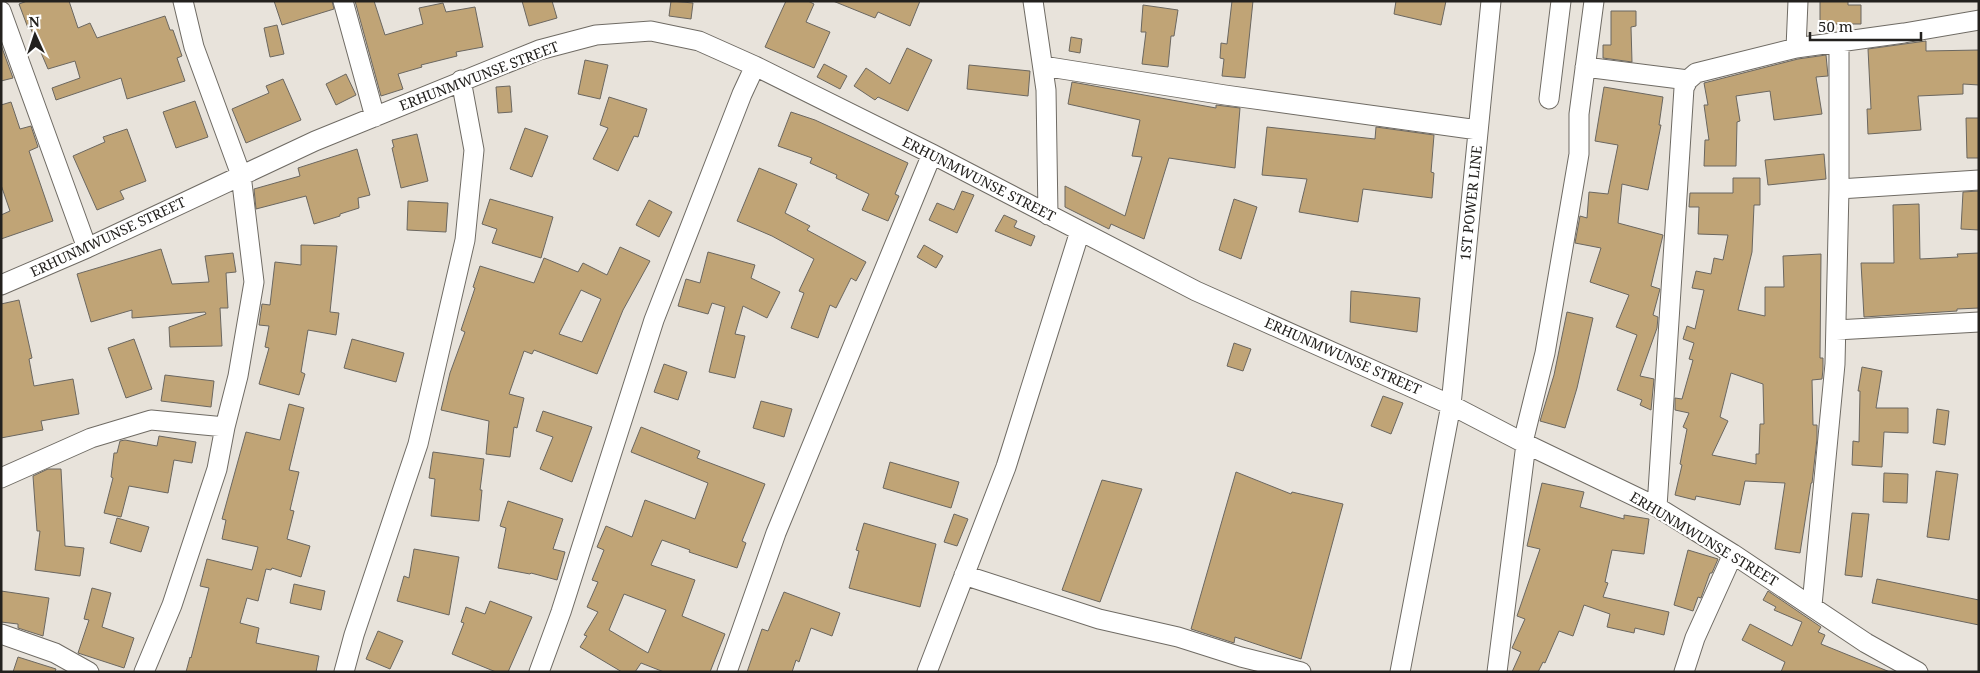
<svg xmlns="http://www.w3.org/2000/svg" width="1980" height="673" viewBox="0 0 1980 673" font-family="'Noto Serif',serif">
<rect width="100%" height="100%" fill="#e8e3db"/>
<path fill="#c0a476" stroke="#6b6760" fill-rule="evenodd" d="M27,1H69L78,28L90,23L97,38L165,16L170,30H173L182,56L177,58L185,81L127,99L121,78L56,100L52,88L80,78L75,61L48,69L30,27L28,28L19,4Z
M274,1H332L334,9L282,25Z
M355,1H374L385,35L423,24L419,8L443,3L446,12L475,7L483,47L456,52L457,56L421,65L422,67L398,74L403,89L381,96Z
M522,1H552L557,18L529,26Z
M671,1L693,3L691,19L669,16Z
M786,1H808L814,4L806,22L830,32L814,68L765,47Z
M833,1H920L910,26L878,12L875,18Z
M1232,1H1253L1245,78L1222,76L1224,59L1220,58L1221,43L1227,44Z
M1396,1H1446L1441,25L1394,14Z
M1820,1H1848V5H1861V24H1820Z
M1143,5L1178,10L1174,36H1171L1168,67L1142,64L1146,32H1141Z
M1611,11H1636V26L1631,27L1632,62L1603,58V45H1611Z
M277,25L284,54L270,57L264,28Z
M1071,37L1082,39L1080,53L1069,51Z
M1926,41V51L1979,50V85L1963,84V94L1918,96L1921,130L1868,134L1867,109H1871L1868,49Z
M1,45L13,78L1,81Z
M907,48L932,60L908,111L878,97L875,100L854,86L866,68L890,84Z
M1826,55L1828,76L1816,77L1822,114L1774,120L1770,91L1736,96L1740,121L1737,122L1736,166H1704L1705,140H1709L1704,105H1708L1704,83L1798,59Z
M585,60L608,65L600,99L578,94Z
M824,64L847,76L840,89L817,77Z
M969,65L1030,71L1028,96L967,89Z
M346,74L356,95L336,105L326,84Z
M283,79L301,120L246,143L232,109L269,93L266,86Z
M1072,82L1216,108V105L1240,108L1235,168L1169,158L1144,239L1111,224L1109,229L1065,207V186L1125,216L1142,157L1132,156L1140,120L1068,104Z
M510,86L512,112L498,113L496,87Z
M1604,87L1663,97L1659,125H1661L1648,190L1622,184L1618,223L1663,235L1651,286L1660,289L1653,315L1658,317L1657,328L1640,376L1654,379L1651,410L1640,405L1642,400L1617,390L1637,335L1616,327L1629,295L1590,282L1601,248L1575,243L1580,216L1587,218L1589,192L1608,194L1618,145L1595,141Z
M609,97L647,109L638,137L634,136L618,171L593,159L608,128L600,125Z
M195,101L208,137L176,148L163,112Z
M11,102L20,129L31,126L38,147L29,151L53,221L1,239V215L10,211L1,185V105Z
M791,112L815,120L908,163L895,194L899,196L888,221L862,210L869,194L836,178L837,175L810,163L812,158L778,146Z
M1966,118H1979V158H1967Z
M1267,127L1375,139L1376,127L1434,135L1431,172L1434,173L1432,198L1363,189L1358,222L1299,212L1307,179L1262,175Z
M525,128L548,136L532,177L510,169Z
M127,129L146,181L120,191L124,199L97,210L73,156L105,142L103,137Z
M417,134L428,181L401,188L392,148L394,147L392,140Z
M357,149L370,195L358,198L359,208L340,214V216L314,224L306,196L256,209L254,189L300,176L298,168Z
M1824,154L1826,179L1768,185L1765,160Z
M759,168L797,184L785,213L810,226L807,230L866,262L856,281L851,278L836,308L830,305L818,338L791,328L804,293L799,291L814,259L772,236L737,221Z
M1733,178H1760V205H1754L1752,252L1738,310L1765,316V287H1784L1783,256L1821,254L1820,358H1823V369L1822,379L1812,380L1813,425H1817V439L1812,483H1811L1800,553L1775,549L1785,483L1745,481L1740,505L1696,496L1695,500L1675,495L1682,465L1680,464L1687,429L1683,427L1689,413L1675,410V398L1682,399L1693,360L1689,359L1694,343L1683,339L1687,326L1695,329L1704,290L1692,288L1696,271L1711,274L1714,258L1723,260L1728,235L1698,234L1699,207H1689L1690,193H1733ZM1731,373L1763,384L1764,424H1760L1759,454H1756V464L1712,455L1728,421L1720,417Z
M962,191L974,195L957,233L929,220L937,203L954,210Z
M1979,191V230L1961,229L1963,192Z
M490,199L553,217L541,258L492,243L497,229L482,224Z
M1234,199L1257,207L1241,259L1219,250Z
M649,200L672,212L659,237L636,225Z
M408,201L448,203L446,232L407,230Z
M1919,204L1920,259L1958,257L1957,254L1979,253V308L1957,309V311L1864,317L1861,263H1894L1893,205Z
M1004,215L1017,221L1014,227L1035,236L1031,246L995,231Z
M301,245L337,246L330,312L339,313L336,335L308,330L301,372L305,374L299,395L259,384L269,348L265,347L269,326L259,325L262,304L270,305L275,262L301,265Z
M924,245L943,256L936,268L917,257Z
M620,247L650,261L623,310L597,374L534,350L532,354L524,351L509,394L524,398L517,428L514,427L510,457L486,454L489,421L441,410L450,373L465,332L461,330L475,288L473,287L480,266L534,283L544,258L578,272L583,263L607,275ZM581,290L601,299L582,342L559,334Z
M161,249L172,284L209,282L205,256L233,253L236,272L226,273L228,308H220L222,346L170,347L169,327L206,314L205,312L132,318V310L91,322L77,274Z
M708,252L755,265L751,278L780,292L767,318L743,306L735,334L745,336L735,378L709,372L725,307L712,303L708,314L678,306L686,279L700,283Z
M1351,291L1420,298L1417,332L1350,322Z
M19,300L32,358L29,359L34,386L73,379L79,414L41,421L43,430L1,438V304Z
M1567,312L1593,318L1577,388L1565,428L1540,421L1554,375Z
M134,339L152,389L126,398L108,348Z
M352,339L404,353L396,382L344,368Z
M1234,343L1251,349L1243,371L1227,366Z
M664,364L687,372L678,400L654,392Z
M1862,367L1882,371L1876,408H1908V433L1884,432L1882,467L1852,465L1853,441L1859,442L1860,391H1858Z
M165,375L214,381L211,407L161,401Z
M1383,396L1403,403L1391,434L1371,426Z
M761,401L792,409L784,437L753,428Z
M289,404L304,408L289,470L299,472L290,510L294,511L287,539L310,546L301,577L272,568L271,570L266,569L258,601L247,598L240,623L259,628L256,643L319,656L316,672H186L190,657L191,658L209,588L200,586L207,559L252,570L258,547L222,539L226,520L222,519L246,432L280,440Z
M1937,409L1949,411L1945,445L1933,443Z
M543,411L592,427L572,482L540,469L553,437L536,431Z
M641,427L700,451L697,458L765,484L742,541L746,543L737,568L689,552L690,550L662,540L651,565L695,580L682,616L725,634L710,672H664L641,663L635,672H622L580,647L587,636L584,635L598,612L587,607L598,582L592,580L604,550L597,547L606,526L632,537L645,500L695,519L708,483L631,452ZM624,594L666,610L648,653L609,630Z
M159,436L196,442L192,463L174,460L168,493L129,486L121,517L104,513L113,478L111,477L114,453H117L120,441L125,440L157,446Z
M433,452L484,459L480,490H482L479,521L431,516L435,479L429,478Z
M890,462L959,482L951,508L883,488Z
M48,469H61L65,546L84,548L80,576L35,570L40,531H37L33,476Z
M1936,471L1958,474L1949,540L1927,537Z
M1236,472L1291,494L1292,492L1343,504L1301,659L1235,637L1234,643L1191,629Z
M1884,473L1908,474L1907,503L1883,502Z
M1102,480L1142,489L1100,602L1062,590Z
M1542,483L1584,492L1580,507L1624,519V515L1649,519L1644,554L1612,550L1605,582L1608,583L1603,597L1669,612L1664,635L1635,628L1634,633L1607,627L1610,614L1584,605L1573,636L1559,631L1545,663L1543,662L1538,672H1512L1521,652L1512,648L1525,619L1517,616L1540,549L1527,546Z
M508,501L563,519L553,549L565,552L557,580L531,573L530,574L498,568L506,528L500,526Z
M1852,513L1869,514L1862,577L1845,575Z
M954,514L968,519L957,546L944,542Z
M117,518L149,527L141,552L110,543Z
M864,523L936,544L920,607L849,588L859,551L856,550Z
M414,549L459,557L449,615L397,601L404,576L409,578Z
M1688,550L1718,559L1712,573H1710L1701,598L1698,597L1693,611L1674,605Z
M1877,579L1979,600V625L1872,603Z
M294,584L325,591L321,610L290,603Z
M92,588L111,593L102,627L134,638L124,668L78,653L89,620L84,619Z
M1,591L49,598L43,636L18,628V624L1,622Z
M1768,591L1821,627L1818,632L1825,635L1821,644L1890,672H1781L1785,662L1742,640L1750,624L1792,646L1802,622L1774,610L1776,607L1763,600Z
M784,592L840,613L832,636L811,628L799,662L796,660L792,672H747L762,629L768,631Z
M490,601L532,617L508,672H496L452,654L464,623L461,622L466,607L485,614Z
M378,631L403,641L390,669L366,659Z
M18,657L56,669L55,672H13Z"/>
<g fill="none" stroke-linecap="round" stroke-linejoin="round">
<g stroke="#6f6b64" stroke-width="21">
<path id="minor" d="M343,1L375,117
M1033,1L1046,90L1048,215
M1,11L87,248
M1796,48L1798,1
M1043,66L1225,95L1478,130
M1585,67L1688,80
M1549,99L1561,1
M1839,189L1979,180
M1,285L87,248L315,141L539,50L596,35L651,31L699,41L755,66L932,154L1196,291L1451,405L1526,444L1657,507L1733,554L1866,643L1918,672
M1836,330L1979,322
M1523,442L1545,353L1579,154V114L1594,1
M1,478L91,438L151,420L225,427
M1657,507L1684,88L1688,80L1696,73L1796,48L1904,33L1979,20
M964,575L1099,619L1178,637L1241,657L1301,672
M1812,605L1835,364L1839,189V43
M1,634L55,653L89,672
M144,672L172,605L217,469L225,427L238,376L254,282L241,175L194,47L183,1
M344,672L354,635L418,444L465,240L474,150L461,80
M539,672L561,612L654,320L742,94L755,66
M727,672L776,533L932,154
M927,672L1006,467L1080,231
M1400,672L1451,405L1491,1
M1497,672L1526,444
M1684,672L1695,638L1733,554"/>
</g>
<use href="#minor" stroke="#fff" stroke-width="19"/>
</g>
<g text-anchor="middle" stroke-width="4.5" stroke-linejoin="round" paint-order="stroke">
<g font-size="14" fill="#23211e" stroke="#fff">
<text transform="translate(479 76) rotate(-21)" y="5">ERHUNMWUNSE STREET</text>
<text transform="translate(979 179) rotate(27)" y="5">ERHUNMWUNSE STREET</text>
<text transform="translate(1471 203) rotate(-84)" y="5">1ST POWER LINE</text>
<text transform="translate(108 237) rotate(-25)" y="5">ERHUNMWUNSE STREET</text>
<text transform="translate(1343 356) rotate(24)" y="5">ERHUNMWUNSE STREET</text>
<text transform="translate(1704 539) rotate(31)" y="5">ERHUNMWUNSE STREET</text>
</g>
</g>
<rect width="1980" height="673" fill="none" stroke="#23211e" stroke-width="5"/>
<g transform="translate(35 35) rotate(357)" stroke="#ffffff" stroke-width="4" paint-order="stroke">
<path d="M0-4L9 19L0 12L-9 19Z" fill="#23211e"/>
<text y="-8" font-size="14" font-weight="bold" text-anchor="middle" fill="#23211e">N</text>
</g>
<path d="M1810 32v8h111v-8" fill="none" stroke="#23211e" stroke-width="2.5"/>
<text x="1818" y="32" font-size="15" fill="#23211e" stroke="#ffffff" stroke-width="4" paint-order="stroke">50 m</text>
</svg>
